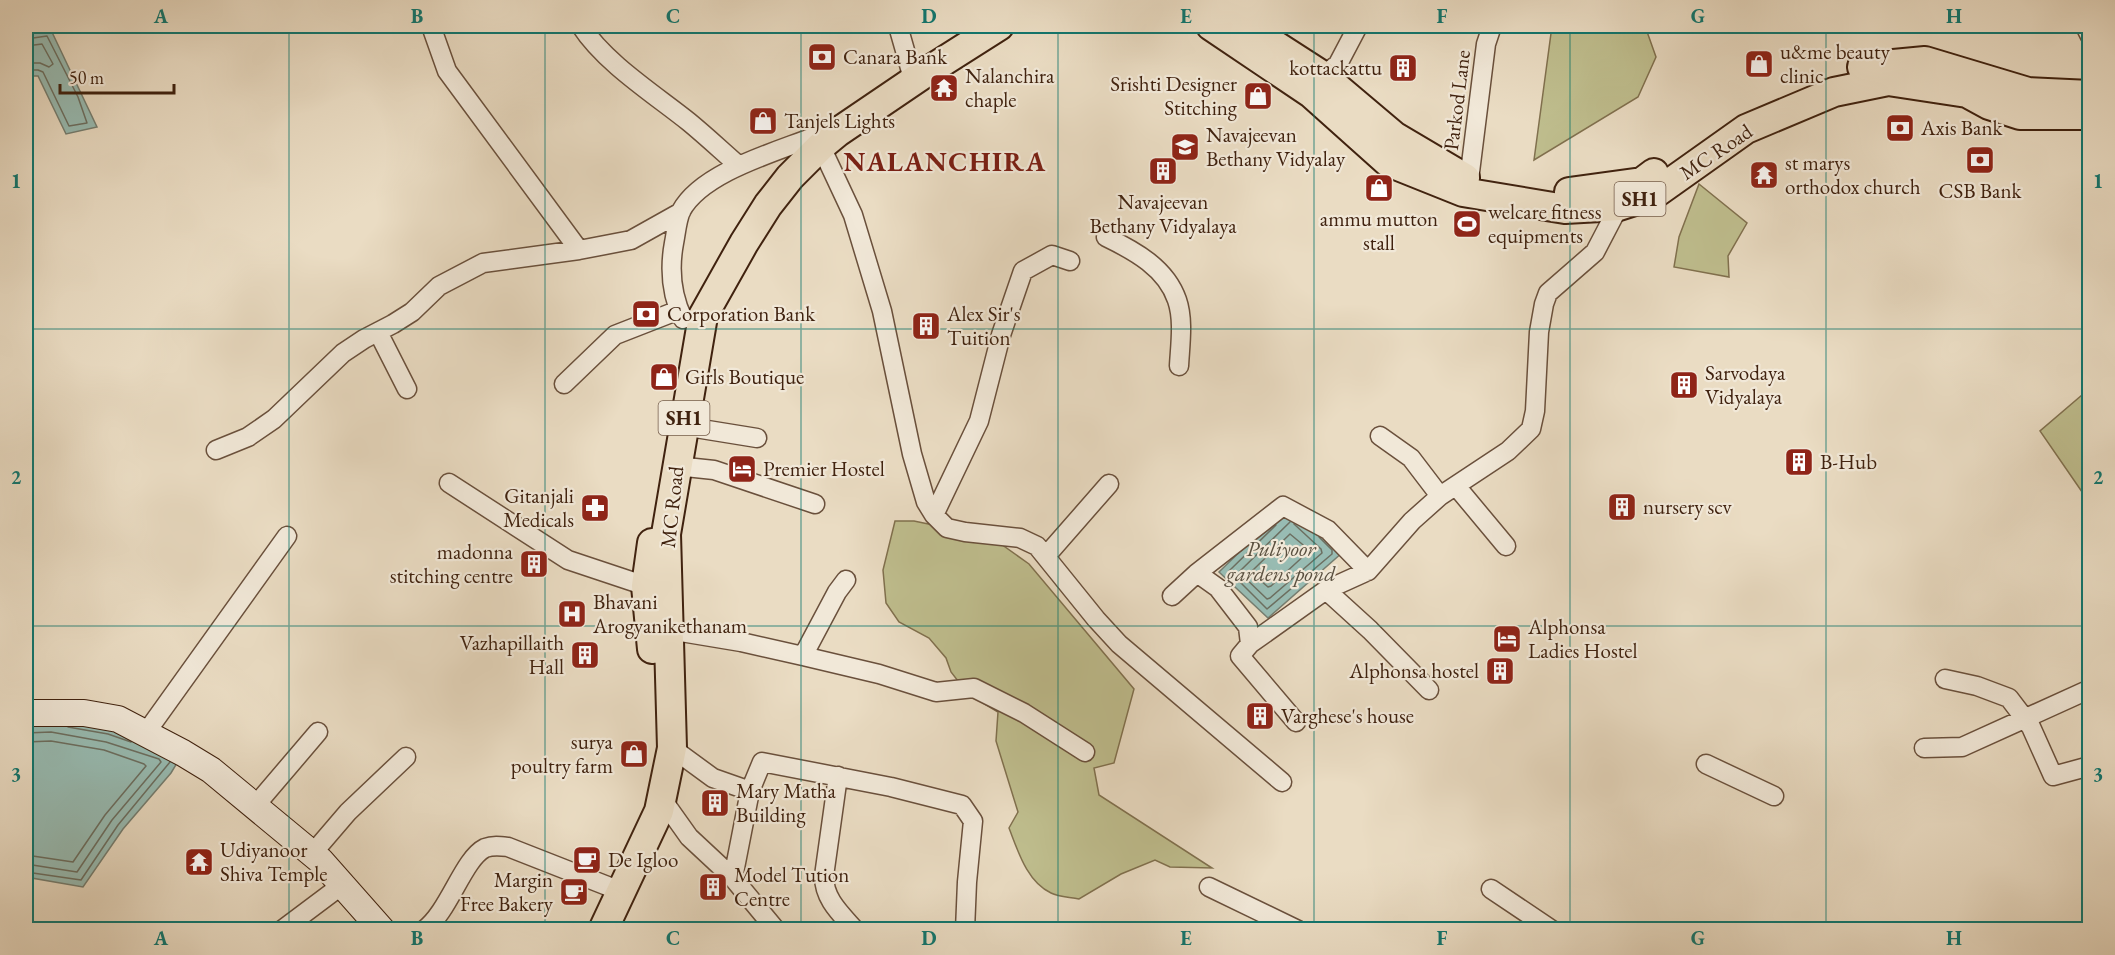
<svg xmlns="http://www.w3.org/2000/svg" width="2115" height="955" viewBox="0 0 2115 955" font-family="'EB Garamond',serif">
<rect width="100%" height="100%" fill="#eadcc3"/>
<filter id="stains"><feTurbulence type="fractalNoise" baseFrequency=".00333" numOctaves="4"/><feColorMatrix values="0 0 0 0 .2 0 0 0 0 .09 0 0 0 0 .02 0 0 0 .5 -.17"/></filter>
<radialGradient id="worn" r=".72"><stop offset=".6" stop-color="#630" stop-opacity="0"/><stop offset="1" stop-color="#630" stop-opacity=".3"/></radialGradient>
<path fill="#bfbe8e" stroke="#80704e" stroke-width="1.5" d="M1552,26H1645L1656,57L1638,97L1534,160Z
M1699,184L1747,223L1728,256L1729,277L1674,267L1679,237Z
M2082,395L2089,396V502L2040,431Z
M895,521H914L991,537L1029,564L1134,689L1114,763L1094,768L1099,795L1212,868L1170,867L1155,860L1121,874L1079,899C1070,897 1059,897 1051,893C1027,882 1018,851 1009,828L1018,812L996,741L998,712L968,694L951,672L946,658L929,638L899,622L886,603L883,570Z"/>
<path fill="#98bcb3" stroke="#757e71" stroke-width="1.5" d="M50,28L97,127L66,134L38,76H26V33Z
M1291,502L1343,552L1268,618L1219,572Z
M52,718L110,728L183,753L171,773L123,829L83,887L26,877V720Z"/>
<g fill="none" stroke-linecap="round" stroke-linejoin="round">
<path stroke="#6c6f61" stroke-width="1.5" d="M26,39L47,36L78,97L87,123L69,126L43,72L38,70H26
M26,46L42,44L53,64L49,67L40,63H26
M1290,522L1240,571L1241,574L1267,599L1270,598L1322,553L1321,549L1294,524
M1276,525L1229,571L1267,609L1332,554V550L1319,537
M1290,534L1308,549V552L1271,586L1268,587L1253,574V570Z
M68,727L108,734L131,742
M26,733L51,732L106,742L159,759L161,762L112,820L77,872L26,864
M26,742L51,741L104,750L144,764L146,766L105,815L73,862L26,855
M26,872L81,880L118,825L170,762"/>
<g stroke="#6a503c" stroke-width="21">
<path id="street" d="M431,26L447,71L579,250
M581,26C605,63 654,94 689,122C706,136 722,151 738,165
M898,26L914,82
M2085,26L2090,36
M1323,76L1338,64L1358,26
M1469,180L1486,44L1492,26
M1106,237C1135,251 1166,268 1177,300C1184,320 1180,346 1179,366
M683,319C671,294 669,270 674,243C676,233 677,220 681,211C702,172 776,152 816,136L853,215L882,311L912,454L926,502L934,515L947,528L965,532L1020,538L1037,546L1096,619L1119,644L1282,782
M378,332L407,389
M564,384L615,335L679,310
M683,426L757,438
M1380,436L1411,458L1440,496
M216,450L248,437L274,419L343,353L364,339L393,324L412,312L439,286L483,263L579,250L631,240L681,212
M676,466L714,470L815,504
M449,483L568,560L646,586
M1456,486L1506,546
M934,515L979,421L1001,335L1023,271L1052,255L1070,261
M1046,556L1109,484
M1326,590L1370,630L1429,690
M1172,596L1197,573
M669,630L741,642L803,656L879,674L936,692L974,688L1024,713L1085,752
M1250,644L1248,627L1218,588L1197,573L1283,506L1328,530L1368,571
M803,656L837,592L846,580
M1945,679L1977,686L2009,698L2031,727L2053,776L2090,766
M1296,722L1240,656L1250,644L1326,590L1368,571L1412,521L1440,496L1508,451L1531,429L1535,411L1539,332L1544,304L1548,293L1595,252L1619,206
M145,734L287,536
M1924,748L1962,747L2090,689
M1706,764L1774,796
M838,776L824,876C824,899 840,913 855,930
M750,791L762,762L891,787L962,805L973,821L967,882L965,930
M662,799L689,837L733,878L750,791L713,778L672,748
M255,806L318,732
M312,854L348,812L406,757
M733,878L776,930
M1209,887L1298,930
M1491,889L1552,930
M282,930L342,885
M424,930C449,912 463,859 485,848C493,845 500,846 508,847L610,887"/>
</g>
<g stroke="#40220f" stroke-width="28">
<path id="secondary" d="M26,713H84L118,719L183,753L211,770L321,861L382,930"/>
</g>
<g stroke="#40220f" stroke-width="32">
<path id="primary" d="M1211,26L1312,94L1388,162L1463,192L1565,209L1619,206L1653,195L1746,129L1834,92L1888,81L1967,93L1989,105L2020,115H2090
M1247,27L1323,76L1394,136L1465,178
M1862,67L1925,61L2028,92L2090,95
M1569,192L1642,182L1654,173
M652,649L646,586L652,543
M603,930L659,811L672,748L666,534L703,316L744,243L768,205L790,177L821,146L838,132L925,73L999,26"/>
</g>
<use href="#street" stroke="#f1e8d8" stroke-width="18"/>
<use href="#secondary" stroke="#f1e8d8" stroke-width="26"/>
<use href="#primary" stroke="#eadcc3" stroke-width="28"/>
</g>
<path fill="none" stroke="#0f766e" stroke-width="1.5" stroke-opacity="0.55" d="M289,26V930M545,26V930M801,26V930M1058,26V930M1314,26V930M1570,26V930M1826,26V930M26,329H2090M26,626H2090"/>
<defs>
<g id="bank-square" transform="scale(1.5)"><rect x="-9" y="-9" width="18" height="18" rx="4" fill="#8f2418" stroke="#f1e8d8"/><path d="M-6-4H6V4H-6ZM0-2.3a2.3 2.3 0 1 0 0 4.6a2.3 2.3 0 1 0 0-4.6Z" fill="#fff"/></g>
<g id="shop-square" transform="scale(1.5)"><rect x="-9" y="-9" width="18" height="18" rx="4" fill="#8f2418" stroke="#f1e8d8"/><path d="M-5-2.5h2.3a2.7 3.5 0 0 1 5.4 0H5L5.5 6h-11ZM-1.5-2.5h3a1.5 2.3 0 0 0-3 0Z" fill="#fff"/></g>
<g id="building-square" transform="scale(1.5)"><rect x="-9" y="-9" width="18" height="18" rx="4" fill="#8f2418" stroke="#f1e8d8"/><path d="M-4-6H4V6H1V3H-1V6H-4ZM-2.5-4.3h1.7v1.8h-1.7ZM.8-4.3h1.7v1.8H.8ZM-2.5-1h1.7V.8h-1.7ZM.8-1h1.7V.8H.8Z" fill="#fff"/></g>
<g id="temple-square" transform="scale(1.5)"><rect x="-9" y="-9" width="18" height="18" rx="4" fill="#8f2418" stroke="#f1e8d8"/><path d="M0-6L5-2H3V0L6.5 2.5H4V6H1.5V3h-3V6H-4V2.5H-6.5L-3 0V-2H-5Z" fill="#fff"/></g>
<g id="university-square" transform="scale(1.5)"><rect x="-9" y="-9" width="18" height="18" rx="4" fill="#8f2418" stroke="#f1e8d8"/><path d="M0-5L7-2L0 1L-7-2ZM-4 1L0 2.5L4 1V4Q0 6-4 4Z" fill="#fff"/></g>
<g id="stadium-square" transform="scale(1.5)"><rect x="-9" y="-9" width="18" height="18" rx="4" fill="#8f2418" stroke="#f1e8d8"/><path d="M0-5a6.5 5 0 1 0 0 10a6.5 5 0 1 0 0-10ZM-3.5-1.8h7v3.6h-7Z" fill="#fff"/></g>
<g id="hotel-square" transform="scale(1.5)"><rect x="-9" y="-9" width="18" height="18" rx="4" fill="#8f2418" stroke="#f1e8d8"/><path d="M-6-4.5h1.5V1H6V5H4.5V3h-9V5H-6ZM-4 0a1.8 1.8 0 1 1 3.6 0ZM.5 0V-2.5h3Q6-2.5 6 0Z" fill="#fff"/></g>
<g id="pharmacy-square" transform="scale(1.5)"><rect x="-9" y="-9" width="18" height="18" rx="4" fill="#8f2418" stroke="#f1e8d8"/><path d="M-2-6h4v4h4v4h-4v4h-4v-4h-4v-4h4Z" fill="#fff"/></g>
<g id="hospital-square" transform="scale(1.5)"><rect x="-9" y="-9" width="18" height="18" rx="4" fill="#8f2418" stroke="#f1e8d8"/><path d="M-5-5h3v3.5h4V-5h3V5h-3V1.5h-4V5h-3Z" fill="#fff"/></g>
<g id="cafe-square" transform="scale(1.5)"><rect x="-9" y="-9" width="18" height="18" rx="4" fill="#8f2418" stroke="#f1e8d8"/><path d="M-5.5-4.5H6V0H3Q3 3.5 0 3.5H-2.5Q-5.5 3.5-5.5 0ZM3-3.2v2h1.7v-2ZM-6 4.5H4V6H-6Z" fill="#fff"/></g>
</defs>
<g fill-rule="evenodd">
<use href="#bank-square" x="822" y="57"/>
<use href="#shop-square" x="1759" y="64"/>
<use href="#building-square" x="1403" y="68"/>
<use href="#temple-square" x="944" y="88"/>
<use href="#shop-square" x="1258" y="96"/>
<use href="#shop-square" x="763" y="121"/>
<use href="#bank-square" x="1900" y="128"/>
<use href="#university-square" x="1185" y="147"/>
<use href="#bank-square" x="1980" y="160"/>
<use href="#building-square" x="1163" y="171"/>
<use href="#temple-square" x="1764" y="175"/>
<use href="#shop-square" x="1379" y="188"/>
<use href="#stadium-square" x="1467" y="224"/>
<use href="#bank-square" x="646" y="314"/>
<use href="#building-square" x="926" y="326"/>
<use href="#shop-square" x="664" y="377"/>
<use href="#building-square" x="1684" y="385"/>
<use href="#building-square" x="1799" y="462"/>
<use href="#hotel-square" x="742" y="469"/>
<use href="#building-square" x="1622" y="507"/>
<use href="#pharmacy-square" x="595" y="508"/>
<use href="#building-square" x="534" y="564"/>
<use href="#hospital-square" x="572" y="614"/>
<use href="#hotel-square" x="1507" y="639"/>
<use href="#building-square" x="585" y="655"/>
<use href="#building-square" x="1500" y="671"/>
<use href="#building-square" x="1260" y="716"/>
<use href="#shop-square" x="634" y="754"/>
<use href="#building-square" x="715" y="803"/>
<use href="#cafe-square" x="587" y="860"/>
<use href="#temple-square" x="199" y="862"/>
<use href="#building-square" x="713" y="887"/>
<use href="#cafe-square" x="574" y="892"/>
</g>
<g text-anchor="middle" stroke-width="4.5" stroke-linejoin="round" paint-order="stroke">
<g fill="#f1e8d8" stroke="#755d4b" stroke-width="1.5">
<rect x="1614.5" y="182" width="51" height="34" rx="4.5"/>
<rect x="658.5" y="401" width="51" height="34" rx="4.5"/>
</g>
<g font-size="20" font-weight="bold" fill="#40220f">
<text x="1640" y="206">SH1</text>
<text x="684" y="425">SH1</text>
</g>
<g font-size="21" fill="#40220f" stroke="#f1e8d8" text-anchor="start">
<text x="1780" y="59">u&amp;me beauty<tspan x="1780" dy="24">clinic</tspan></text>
<text x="843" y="64">Canara Bank</text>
<text x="1382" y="75" text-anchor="end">kottackattu</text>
<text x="965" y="83">Nalanchira<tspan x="965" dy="24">chaple</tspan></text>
<text x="1237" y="91" text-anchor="end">Srishti Designer<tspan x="1237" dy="24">Stitching</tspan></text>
<text x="784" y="128">Tanjels Lights</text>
<text x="1921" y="135">Axis Bank</text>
<text x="1206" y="142">Navajeevan<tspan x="1206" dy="24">Bethany Vidyalay</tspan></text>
<text x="1785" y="170">st marys<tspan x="1785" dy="24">orthodox church</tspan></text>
<text x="1980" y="198" text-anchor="middle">CSB Bank</text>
<text x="1163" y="209" text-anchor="middle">Navajeevan<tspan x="1163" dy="24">Bethany Vidyalaya</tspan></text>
<text x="1488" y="219">welcare fitness<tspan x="1488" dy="24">equipments</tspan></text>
<text x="1379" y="226" text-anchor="middle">ammu mutton<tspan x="1379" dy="24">stall</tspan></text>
<text x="667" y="321">Corporation Bank</text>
<text x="947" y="321">Alex Sir's<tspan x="947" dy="24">Tuition</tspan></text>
<text x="1705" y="380">Sarvodaya<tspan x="1705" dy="24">Vidyalaya</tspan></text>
<text x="685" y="384">Girls Boutique</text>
<text x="1820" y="469">B-Hub</text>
<text x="763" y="476">Premier Hostel</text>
<text x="574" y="503" text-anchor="end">Gitanjali<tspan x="574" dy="24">Medicals</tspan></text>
<text x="1643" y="514">nursery scv</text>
<text x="513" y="559" text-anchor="end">madonna<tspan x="513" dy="24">stitching centre</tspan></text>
<text x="593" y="609">Bhavani<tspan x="593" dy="24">Arogyanikethanam</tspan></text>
<text x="1528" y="634">Alphonsa<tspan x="1528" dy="24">Ladies Hostel</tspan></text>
<text x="564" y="650" text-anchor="end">Vazhapillaith<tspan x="564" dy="24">Hall</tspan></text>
<text x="1479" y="678" text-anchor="end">Alphonsa hostel</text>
<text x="1281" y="723">Varghese's house</text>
<text x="613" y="749" text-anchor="end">surya<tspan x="613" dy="24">poultry farm</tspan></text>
<text x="736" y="798">Mary Matha<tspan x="736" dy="24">Building</tspan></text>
<text x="220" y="857">Udiyanoor<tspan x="220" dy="24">Shiva Temple</tspan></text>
<text x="608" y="867">De Igloo</text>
<text x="734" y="882">Model Tution<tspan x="734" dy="24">Centre</tspan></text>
<text x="553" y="887" text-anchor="end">Margin<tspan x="553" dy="24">Free Bakery</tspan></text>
</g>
<g font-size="21" fill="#40220f" stroke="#f1e8d8">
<text transform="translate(1457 100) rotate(-83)" y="7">Parkod Lane</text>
<text transform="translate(1716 152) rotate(-34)" y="7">MC Road</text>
<text transform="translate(672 507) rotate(-84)" y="7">MC Road</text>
</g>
<g font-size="22" font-style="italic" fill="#5a5040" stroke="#f1e8d8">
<text x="1281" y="556">Puliyoor<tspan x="1281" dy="25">gardens pond</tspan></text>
</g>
<g font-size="27" font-weight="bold" letter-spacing="1.5" fill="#7a1f14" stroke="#f1e8d8">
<text x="945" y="171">NALANCHIRA</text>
</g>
</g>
<rect width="2115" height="955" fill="none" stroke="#eadcc3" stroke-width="66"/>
<path d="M60 84v9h114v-9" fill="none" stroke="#40220f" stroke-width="3"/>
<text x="69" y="84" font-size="18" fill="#40220f" stroke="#f1e8d8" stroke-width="4.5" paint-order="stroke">50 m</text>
<rect x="33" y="33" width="2049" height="889" fill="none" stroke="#0f766e" stroke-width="2"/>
<g font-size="20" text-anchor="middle" font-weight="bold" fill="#0f766e">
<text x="161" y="23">A</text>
<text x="417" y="23">B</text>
<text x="673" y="23">C</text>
<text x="929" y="23">D</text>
<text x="1186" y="23">E</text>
<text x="1442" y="23">F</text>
<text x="1698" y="23">G</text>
<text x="1954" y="23">H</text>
<text x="16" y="188">1</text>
<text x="2098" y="188">1</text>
<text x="16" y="484">2</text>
<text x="2098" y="484">2</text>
<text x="16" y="781">3</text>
<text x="2098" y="781">3</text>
<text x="161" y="945">A</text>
<text x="417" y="945">B</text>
<text x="673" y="945">C</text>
<text x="929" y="945">D</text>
<text x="1186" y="945">E</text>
<text x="1442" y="945">F</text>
<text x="1698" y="945">G</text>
<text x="1954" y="945">H</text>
</g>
<rect width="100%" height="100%" filter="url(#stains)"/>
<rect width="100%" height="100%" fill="url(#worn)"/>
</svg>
